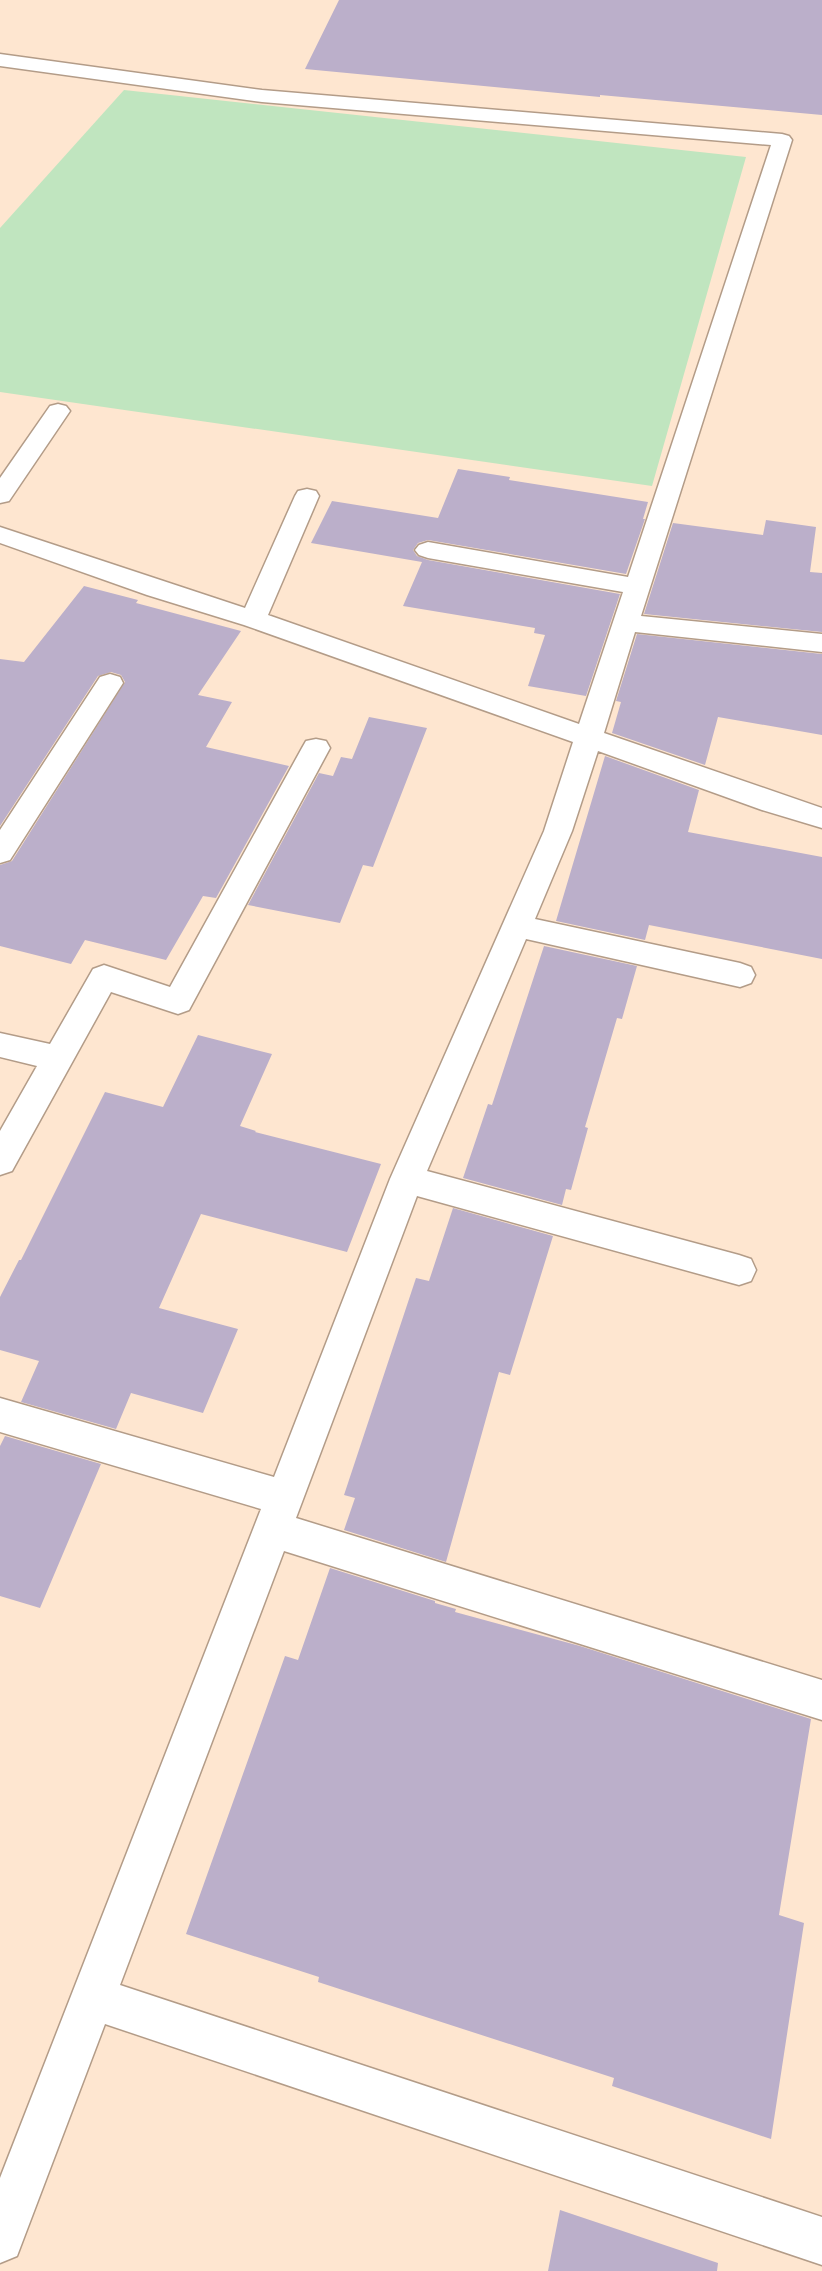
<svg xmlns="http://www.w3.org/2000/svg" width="822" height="2271" viewBox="0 0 822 2271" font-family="Bitter,serif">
<rect width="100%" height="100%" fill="#fee6d0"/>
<path fill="#c0e5bf" d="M124,90L746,157L652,486L0,392V228Z"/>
<path fill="#bbafca" d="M339,0H822V115L600,95V97L305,69Z
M458,469L510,477L509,480L648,502L643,519H645L626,574L428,540L418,543L413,550L417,556L428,560L620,594L586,696L528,686L545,635L534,633L535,628L403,606L422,562L311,543L332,501L438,518Z
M766,520L816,527L810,572L822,573V632L644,614L673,523L763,535Z
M84,586L138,600L136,603L241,631L198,695L232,702L206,747L289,766L216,898L203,896L166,960L85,940L71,964L0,946V865L12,861L125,682L121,675L111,672L98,676L0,826V659L24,662Z
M637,634L822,654V735L718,717L705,765L612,733L621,702L616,701Z
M369,717L427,728L373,867L363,865L340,923L248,905L319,773L333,776L341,757L352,759Z
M605,756L699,790L688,832L822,857V959L649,925L645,940L556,921Z
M544,946L637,966L622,1019L617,1018L585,1127L588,1128L571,1190L566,1189L562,1205L463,1178L488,1104L492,1105Z
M198,1035L272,1054L240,1126L256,1131L255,1132L381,1164L347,1252L201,1214L159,1308L238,1329L203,1413L131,1393L116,1429L21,1402L39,1361L0,1350V1297L19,1260H21L105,1092L163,1107Z
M453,1208L553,1236L510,1375L499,1372L446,1562L344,1530L355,1498L344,1495L416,1278L429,1281Z
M5,1436L101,1464L40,1608L0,1596V1446Z
M330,1568L435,1601V1603L456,1609L455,1612L580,1646L811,1719L779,1915L804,1923L771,2139L612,2086L614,2078L318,1982L319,1977L186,1934L285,1656L298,1660Z
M560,2210L718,2263L717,2271H548Z"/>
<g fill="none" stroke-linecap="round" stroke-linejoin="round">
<g stroke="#b39c88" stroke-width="3">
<path id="minor" d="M0,54L262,90L782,134L789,136L792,140L641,616L822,634V652L635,632L604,733L822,808V828L762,810L598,751L572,831L535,919L740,963L751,967L755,975L751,983L740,987L526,939L427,1171L739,1255L751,1259L756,1270L751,1281L739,1285L417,1196L296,1518L822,1680V1720L284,1551L120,1985L822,2217V2265L105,2024L17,2256L0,2263V2178L261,1509L0,1432V1398L274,1477L390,1179L544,831L573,742L244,625L147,595L0,543V527L245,608L295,496L298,491L307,489L316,491L319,496L268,615L579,724L623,592L428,558L419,555L415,550L419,545L428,542L628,577L771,145L262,102L0,66Z
M58,404L66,406L70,411L9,501L0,503V478L50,406Z
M110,674L120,677L123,683L10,860L0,863V830L100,677Z
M316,739L326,741L330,748L189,1010L178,1014L111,992L12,1171L0,1175V1131L37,1066L0,1057V1033L50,1044L93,969L104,965L170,987L302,748L306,741Z"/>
</g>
<use href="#minor" fill="#fff" fill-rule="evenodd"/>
</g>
</svg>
